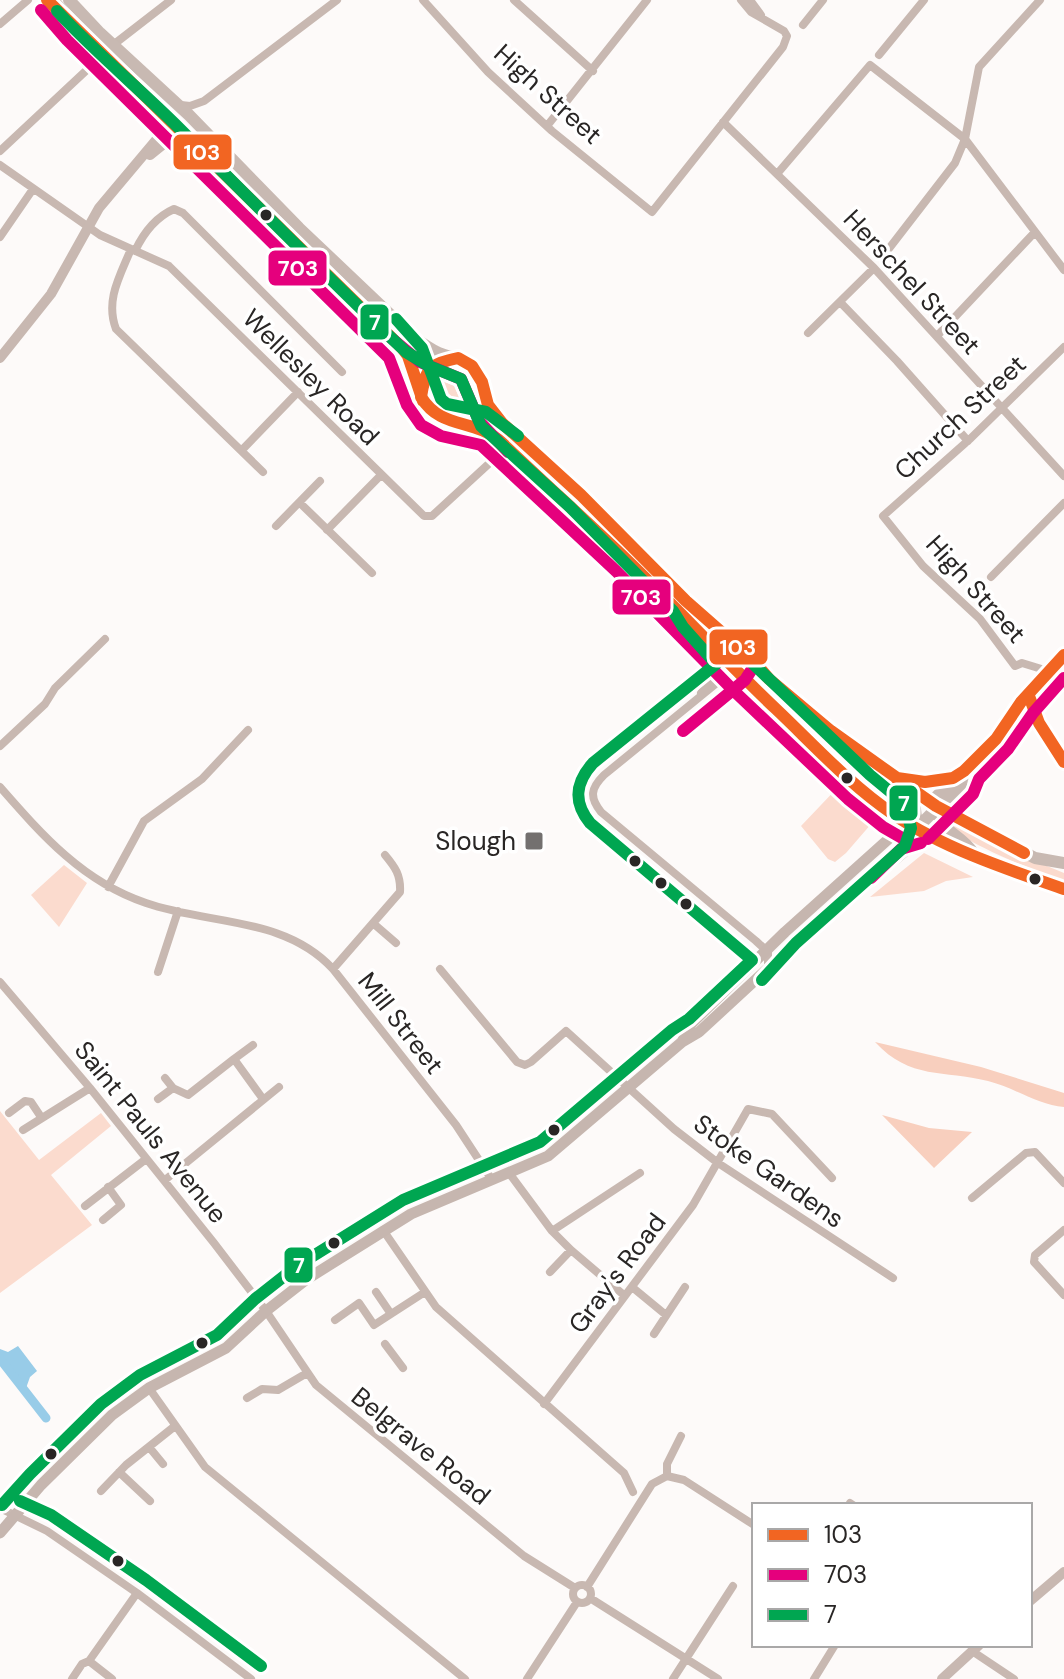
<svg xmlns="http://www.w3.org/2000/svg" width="1064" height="1679" viewBox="0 0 1064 1679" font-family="'DM Sans',sans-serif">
<rect width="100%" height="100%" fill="#fdfaf9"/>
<path fill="#fbdbce" d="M452,368C470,370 483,387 471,404C447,439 402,376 452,368Z
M840,785L878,816L846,853L835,862L828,859L801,826Z
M957,822L975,831L991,843L1064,873V881C1025,867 987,852 952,830Z
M924,853L973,877L946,881L924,891L870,897Z
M64,865L87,883L59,927L31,895Z
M0,1111L39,1160L101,1113L111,1126L51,1175L92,1225L0,1293Z"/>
<path fill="#f8cfbe" d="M875,1042L981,1067L1064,1093V1107C1038,1105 1013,1087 988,1081C944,1070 910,1080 875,1042Z
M882,1115L929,1128L972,1132L934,1168Z"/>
<path fill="#98cce8" d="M18,1346L37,1371L30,1377L25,1391L0,1359V1349L8,1352Z"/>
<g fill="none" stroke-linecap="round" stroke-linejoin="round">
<path stroke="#98cce8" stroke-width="9" d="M0,1359L46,1418"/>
<path stroke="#c8b8b1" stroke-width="8" d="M423,0L488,72L552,131L652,212L783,47L787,36L784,31L751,12L741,0
M514,0L593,71
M750,0L761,15
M0,24L28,0
M803,25L823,0
M113,45L171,0
M879,55L924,0
M181,105L190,106L204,101L337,0
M723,122L874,268L1064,476
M547,126L647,0
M0,151L90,67
M0,165L100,235L169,266L424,516H432L494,459
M777,174L870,65L965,139L1064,270
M0,237L33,189
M131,249C120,276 105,300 116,329L263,472
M135,251C143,234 156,217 174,209L183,213L342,372
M884,255L955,163L965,139L979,67L1040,0
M840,302L897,361L968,441
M808,333L874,268
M937,336L1035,232
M242,450L298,392
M300,503L372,573
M276,526L320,481
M327,530L381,475
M991,577L1064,503
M693,612L733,657L737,663L734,669L604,775C591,788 589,797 601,812L756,941L768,952V967
M1048,671L1022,663L1015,666L980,619L923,566L883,516L971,438L1064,347
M701,693L715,673L717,652
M0,746L45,704L55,688L105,639
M0,787C42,835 83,882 146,903C209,925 284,916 333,969
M385,855C395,867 401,875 400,892L333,969L456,1125L492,1180
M108,887L144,821L202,779L248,730
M374,924L396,943
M440,969L517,1062L525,1065L531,1062L566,1031L674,1129L718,1163L893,1278
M158,972L178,911
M0,982L90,1088L214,1243L266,1311L316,1385L524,1556L575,1588
M234,1059L253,1045
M165,1078L173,1088
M158,1099L173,1088L188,1095L234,1059L263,1099
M9,1113L25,1101L31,1102L41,1117
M23,1130L90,1088
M509,1173L552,1231L640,1173
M165,1180L279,1087
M972,1198L1026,1153L1035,1152L1064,1183
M85,1206L146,1159
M103,1220L121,1205L108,1187
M383,1230L436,1307L624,1473L633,1492
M1064,1230L1035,1255L1034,1262L1064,1295
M571,1250L625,1296
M550,1272L571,1250L552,1231
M632,1287L666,1315
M376,1292L391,1314
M335,1320L359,1303L374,1325L425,1292
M654,1334L685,1287
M385,1344L403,1368
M149,1388L205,1467L465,1679
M247,1398L262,1389L278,1390L307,1373
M544,1404L693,1205L748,1109L772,1114L832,1178
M149,1447L163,1464
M119,1472L150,1501
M667,1476L684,1480L754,1525
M667,1476V1464L681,1436
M101,1491L126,1465L175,1426
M850,1503L853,1505
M0,1508L47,1531L137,1593L251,1679
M573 1594a9 9 0 1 1 18 0a9 9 0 1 1-18 0Z
M587,1587L652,1484L667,1476
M590,1598L718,1679
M972,1651L1014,1679
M89,1661L112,1679
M72,1679L82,1664L89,1661L137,1593
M527,1679L577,1602
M673,1679L733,1586
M814,1679L835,1645"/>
<path stroke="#c8b8b1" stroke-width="10" d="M150,155L171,138L177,127
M0,358L51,294L99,208L162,133L164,123L160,111
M1030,1601L1064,1572
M942,1679L979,1645"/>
<path stroke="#c6b6af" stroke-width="11" d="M0,1533L41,1485L112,1415L149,1388L226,1348L266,1311L307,1279L411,1214L548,1156L682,1042L699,1032L801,938L904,852L914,840L917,828L893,835L785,932L691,1024L682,1042"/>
<path stroke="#c8b9b2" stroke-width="12" d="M53,0L78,29L402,348C417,369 415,408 441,419C457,427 470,421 490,432L627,560L745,680L859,787L893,814L959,851L974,854L1011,871L1064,889
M69,0L100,33L189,115L299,228L417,340C424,344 431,350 439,353C454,359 468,358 477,373C486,386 485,402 493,415L581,495L686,601L810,714L936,806L1035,858L1064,863
M421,389C425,371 434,360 454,358
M458,421C473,416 480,408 484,393
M1035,710L1039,723L1064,762
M997,736L1021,702L1029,696L1035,685L1064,655
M844,747L857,762L915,809L917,828
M904,779L922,782L953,778
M893,814L895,827L893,835
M917,828L961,784L964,771
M974,854C955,827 938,837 936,797L996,739L1036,715"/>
<g stroke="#fff" stroke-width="18">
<path id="bus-1" d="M47,0L402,348L408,356L423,401
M1064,655L1021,702L996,739L964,771L953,778L925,782L897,778L831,731L769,679L752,659L686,601L581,495L502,423L488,405L482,382L472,366L458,358C430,364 425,369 421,397C442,431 474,417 502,443C543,482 585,520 626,559C677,608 724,660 776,709C813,744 850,785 893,814C943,848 1006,869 1064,889
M1029,696L1039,723L1064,762
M896,778L936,806L1024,853"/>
</g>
<g stroke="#fff" stroke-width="18">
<path id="bus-2" d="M41,10L67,40L389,358L407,405L421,425L441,436L481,445L616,571L734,691L848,799L883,827L909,842
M384,332L420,362L461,379L479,421L508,452
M683,731L745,680L752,669L753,660L740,642
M928,839L973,794L979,779L1008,749L1033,713L1064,678
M871,878L901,849L921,843"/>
</g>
<g stroke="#fff" stroke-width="18">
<path id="bus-3" d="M396,319L422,348L441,399L447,404L486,412L518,436
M727,639L870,775L905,804L911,828L905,846L796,943L762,980
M20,1501L51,1515L146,1580L261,1666
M2,1505L30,1474L101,1404L140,1375L217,1335L255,1299L297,1266L403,1200L540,1142L672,1030L689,1019L752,960L590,823C573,802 575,783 593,763L716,664L683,627L673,611L570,507L481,426L461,379L429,366L406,352C329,279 255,204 180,129C140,89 96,53 57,11"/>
</g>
<use href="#bus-1" stroke="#f26522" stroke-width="12"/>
<use href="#bus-2" stroke="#e5007d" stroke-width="12"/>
<use href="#bus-3" stroke="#00a651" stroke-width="12"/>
</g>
<g fill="#292625" stroke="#fff" stroke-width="3">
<circle cx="266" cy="215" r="7"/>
<circle cx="847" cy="778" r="7"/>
<circle cx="635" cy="861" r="7"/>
<circle cx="1035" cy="879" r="7"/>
<circle cx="661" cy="883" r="7"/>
<circle cx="686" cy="904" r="7"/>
<circle cx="554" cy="1130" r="7"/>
<circle cx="334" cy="1243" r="7"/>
<circle cx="202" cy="1343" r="7"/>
<circle cx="51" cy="1454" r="7"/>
<circle cx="118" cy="1561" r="7"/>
</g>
<rect fill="#73706f" stroke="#fff" stroke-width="3" x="524" y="831" width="20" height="20" rx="4"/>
<g text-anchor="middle" stroke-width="7" stroke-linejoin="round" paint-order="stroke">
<g font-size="26" fill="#292625" stroke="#fff">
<text transform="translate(548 94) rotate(42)" y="9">High Street</text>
<text transform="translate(912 282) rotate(47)" y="9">Herschel Street</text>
<text transform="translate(311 377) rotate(45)" y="9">Wellesley Road</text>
<text transform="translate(960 417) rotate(-43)" y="9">Church Street</text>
<text transform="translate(976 589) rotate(48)" y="9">High Street</text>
<text transform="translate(401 1023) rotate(52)" y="9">Mill Street</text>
<text transform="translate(151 1132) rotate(51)" y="9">Saint Pauls Avenue</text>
<text transform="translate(769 1171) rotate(35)" y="9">Stoke Gardens</text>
<text transform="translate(617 1273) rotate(-53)" y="9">Gray's Road</text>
<text transform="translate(421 1446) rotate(39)" y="9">Belgrave Road</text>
</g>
<g font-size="26" fill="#292625" stroke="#fff" text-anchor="end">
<text x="516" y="850">Slough</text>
</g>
</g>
<g stroke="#fff" stroke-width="3">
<rect x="172" y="133" width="61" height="38" rx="8" fill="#f26522"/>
<rect x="267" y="249" width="61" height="38" rx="8" fill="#e5007d"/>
<rect x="359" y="303" width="31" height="38" rx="8" fill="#00a651"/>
<rect x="611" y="578" width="61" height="38" rx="8" fill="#e5007d"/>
<rect x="708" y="628" width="61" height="38" rx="8" fill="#f26522"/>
<rect x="888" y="784" width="31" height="38" rx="8" fill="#00a651"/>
<rect x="283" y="1246" width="31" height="38" rx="8" fill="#00a651"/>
</g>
<g font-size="22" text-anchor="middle" font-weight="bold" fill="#fff">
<text x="202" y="160">103</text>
<text x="298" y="276">703</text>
<text x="375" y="330">7</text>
<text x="641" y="605">703</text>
<text x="738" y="655">103</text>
<text x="904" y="811">7</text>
<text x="299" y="1273">7</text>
</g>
<rect x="752" y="1503" width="280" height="144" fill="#ffffff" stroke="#a9a8a8" stroke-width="2"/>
<rect x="768" y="1529" width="40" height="12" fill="#f26522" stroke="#a9a8a8" stroke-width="2"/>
<text x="824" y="1543" font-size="24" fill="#292625">103</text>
<rect x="768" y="1569" width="40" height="12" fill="#e5007d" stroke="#a9a8a8" stroke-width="2"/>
<text x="824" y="1583" font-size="24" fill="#292625">703</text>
<rect x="768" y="1609" width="40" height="12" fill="#00a651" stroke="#a9a8a8" stroke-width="2"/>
<text x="824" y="1623" font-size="24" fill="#292625">7</text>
</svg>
